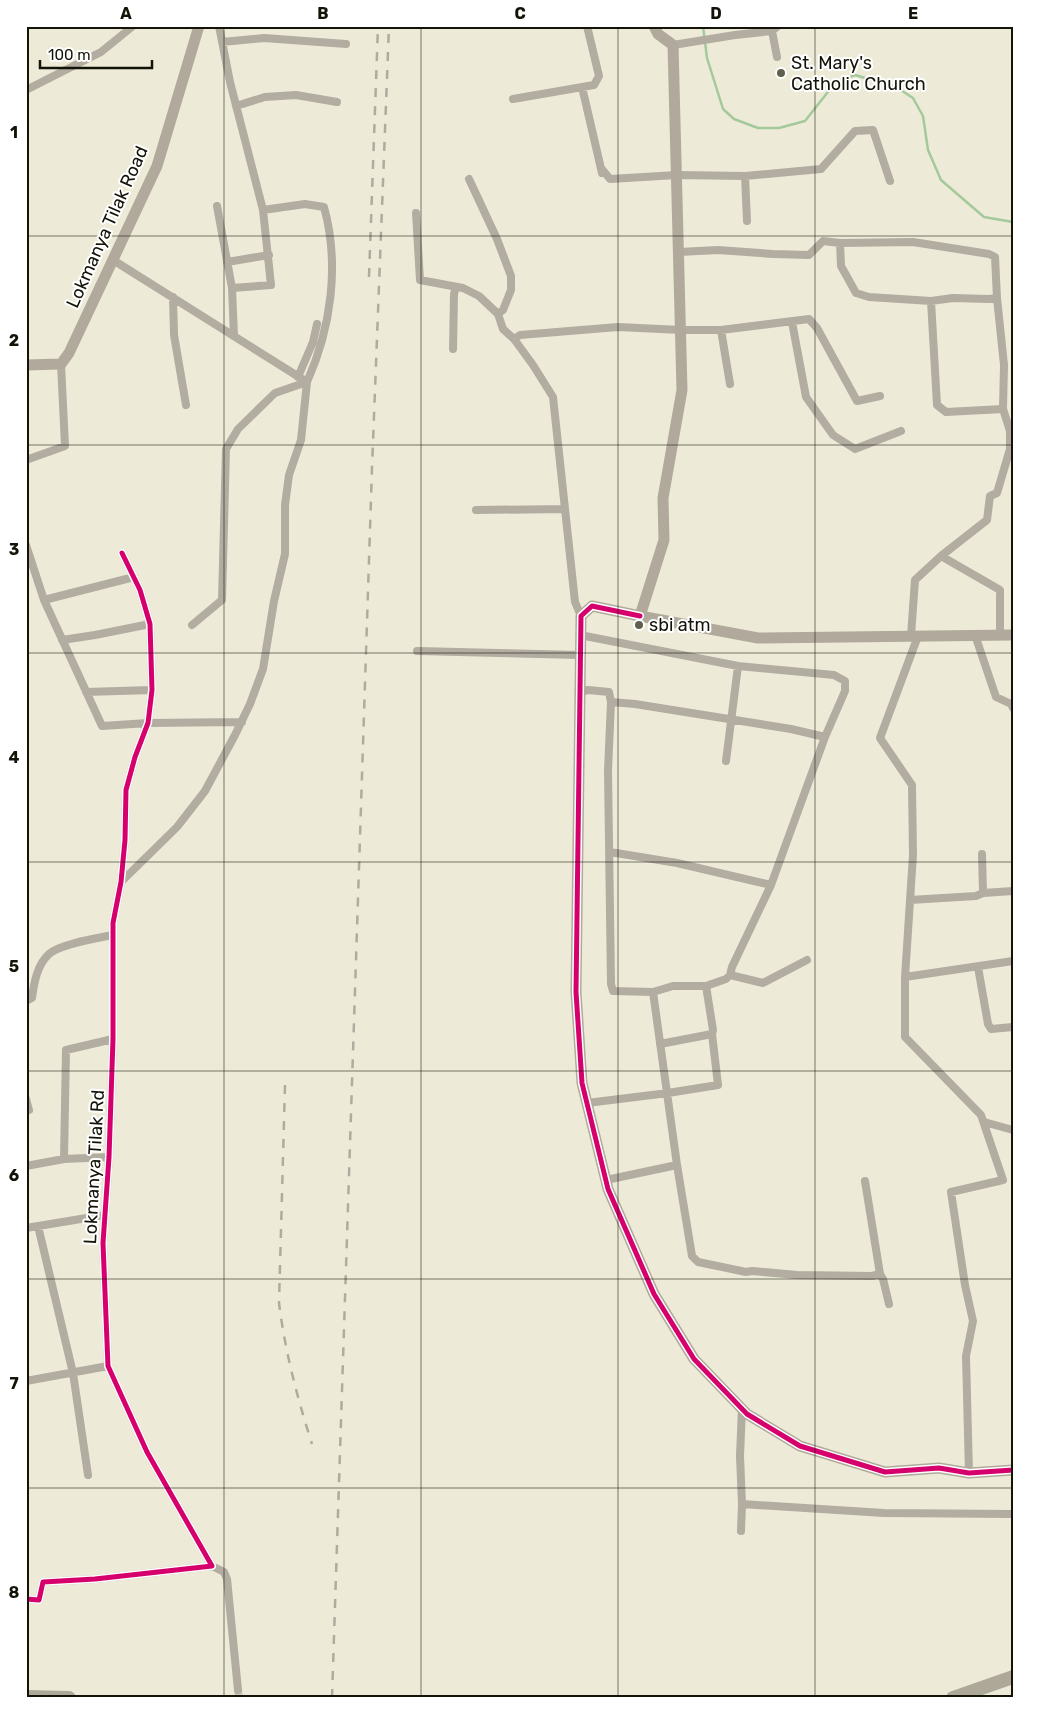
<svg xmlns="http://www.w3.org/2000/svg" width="1039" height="1724" viewBox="0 0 1039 1724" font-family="Rubik,sans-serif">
<rect width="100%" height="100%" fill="#edebd8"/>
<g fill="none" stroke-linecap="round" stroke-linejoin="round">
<path stroke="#a4c99a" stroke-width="2.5" d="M703,26L707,58L723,109L734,119L758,128H779L805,121L835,83L855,75L896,87L913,98L923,116L928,150L941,180L984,217L1013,222"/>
<path stroke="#cccbb9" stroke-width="8" stroke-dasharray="8 4" stroke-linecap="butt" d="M238,1690L239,1698"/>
<path stroke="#b2aca1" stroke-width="8" d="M772,31L777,57
M222,42L264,38L346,44
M673,45L735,35L772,31L778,26
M582,87L602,173
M26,90L101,52L133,26
M513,99L594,85L599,76L587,26
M236,106L265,97L296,95L337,102
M601,168L610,179L677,175L745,176L821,169L855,131L873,130L890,181
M745,176L747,221
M469,179L497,239L511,276V290L503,310L498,314
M217,206L232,288L271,285L263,210L230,82L219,26
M416,213L420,280L463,288L479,296L498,314L503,329L514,339L533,365L553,397L575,602L581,616
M840,243L841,266L856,293L869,297L931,301L953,298L989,299L997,298
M679,252L718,250L773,254L809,255L823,241L840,243L913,242L989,254L995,257L997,298L1004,365L1003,409L1010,431V449L997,493L990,496L987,520L941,556L915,580L911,636
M113,260L307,382L301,440L289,475L285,505V554L274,601L263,669L250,704L235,735L205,791L177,827L121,882
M227,262L269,255
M232,288L234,336
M173,297L174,335L186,405
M931,301L937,405L946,412L1003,409
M792,322L806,397L833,435L855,449L901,431
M721,330L730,384
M514,339L520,335L618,327L681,330H721L809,319L817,328L857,401L880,396
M453,349L454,294L456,287
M298,377L313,342L317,324
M26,460L65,446L61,364
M476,510L564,509
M26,545L44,600L102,726L148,723L242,722
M941,556L1000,590V635
M44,600L134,577
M192,625L222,600L226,449L238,429L275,393L307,382C331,328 340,265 324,207L305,204L263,210
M975,635L996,697L1011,704L1013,708
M918,636L880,738L912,785L913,855L905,977V1037L981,1115L1003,1180L951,1192L965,1285L973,1321L966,1356L969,1473
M62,640L95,635L150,624
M417,651L580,655
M86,692L152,690
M580,692L588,690L609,692L611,702L608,771L611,984L613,991L653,992L673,986H706L726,979L730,975L732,967L771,885L825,737L845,691V681L834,675L738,666L580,635
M611,702L635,704L791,729L825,737
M726,761L738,666
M610,852L677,863L771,885
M982,854L983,893
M910,900L976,896L983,893L1013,891
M978,967L988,1024L991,1029L1013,1027
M730,975L763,983L807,960
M905,977L1013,961
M653,992L677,1165L692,1256L698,1262L746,1272L752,1271L797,1275L872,1276L880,1274
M26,1001L32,998C34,983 37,965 49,954C60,944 98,938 113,935
M660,1044L712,1034
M26,1099L29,1110
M587,1103L668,1093L718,1085L712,1034L713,1030L706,986
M984,1122L1013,1130
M64,1159L66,1050L113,1039
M26,1166L64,1159L109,1157
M606,1180L677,1165
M865,1181L880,1274L883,1279L889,1304
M38,1226L73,1373L88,1475
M26,1228L105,1215
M26,1381L108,1366
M742,1408L740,1456L742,1504
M741,1531L742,1504L884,1513L1013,1514
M212,1566L224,1572L227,1579L238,1690
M26,1599L39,1600L43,1582L95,1579L212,1566L147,1452L108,1366L103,1243L109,1157L113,1039V923L121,882L125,840L126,790L135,757L148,723L152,690L150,624L140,590L122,553"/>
<path stroke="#b1aa9c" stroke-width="11" d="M654,26L658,34L673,45L682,390L663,498L664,540L640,616L758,638L1013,635
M26,365L61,364L69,353L157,166L199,26
M640,616L592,606L581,616L576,992L582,1083L608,1189L654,1294L694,1359L747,1414L800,1446L885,1472L939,1468L969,1473L1013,1470"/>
<path stroke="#ada898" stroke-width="14" d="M26,1697L69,1698
M953,1698L1013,1677"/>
<path stroke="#afab9e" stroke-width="2.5" stroke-dasharray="9 9" stroke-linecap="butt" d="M369,277L378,26
M285,1085L279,1303C285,1351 297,1397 312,1444
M332,1698L372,468L389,26"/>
<g stroke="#fff" stroke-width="8">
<path id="cycleway" d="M640,616L592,606L581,616L576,992L582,1083L608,1189L654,1294L694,1359L747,1414L800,1446L885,1472L939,1468L969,1473L1013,1470
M26,1599L39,1600L43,1582L95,1579L212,1566L147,1452L108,1366L103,1243L109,1157L113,1039V923L121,882L125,840L126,790L135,757L148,723L152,690L150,624L140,590L122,553"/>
</g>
<use href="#cycleway" stroke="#d6006c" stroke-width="5"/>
</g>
<path fill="none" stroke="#141307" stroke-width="1" stroke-opacity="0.55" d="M224,26V1698M421,26V1698M618,26V1698M815,26V1698M26,236H1013M26,445H1013M26,653H1013M26,862H1013M26,1071H1013M26,1279H1013M26,1488H1013"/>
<g fill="#605f50" stroke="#fff" stroke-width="2">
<circle cx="781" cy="73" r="5"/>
<circle cx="639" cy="625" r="5"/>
</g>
<g text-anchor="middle" stroke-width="4" stroke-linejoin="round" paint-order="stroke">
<g font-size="18" fill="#141307" stroke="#fff" text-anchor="start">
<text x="791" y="69">St. Mary's<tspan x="791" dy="21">Catholic Church</tspan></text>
<text x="649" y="631">sbi atm</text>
</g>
<g font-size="18" fill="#141307" stroke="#fff">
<text transform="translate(107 227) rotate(-66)" y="6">Lokmanya Tilak Road</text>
<text transform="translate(94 1167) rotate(-87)" y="6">Lokmanya Tilak Rd</text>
</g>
</g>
<rect width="1039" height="1724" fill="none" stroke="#ffffff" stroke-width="55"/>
<path d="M40 60v8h112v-8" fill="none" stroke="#141307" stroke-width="2.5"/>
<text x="48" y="60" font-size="15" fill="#141307" stroke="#ffffff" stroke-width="4" paint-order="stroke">100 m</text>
<rect x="28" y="28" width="984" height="1668" fill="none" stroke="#141307" stroke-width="2"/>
<g font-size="16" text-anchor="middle" font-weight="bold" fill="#141307">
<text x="126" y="19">A</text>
<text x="323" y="19">B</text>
<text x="520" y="19">C</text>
<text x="716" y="19">D</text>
<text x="913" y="19">E</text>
<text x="14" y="138">1</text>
<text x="14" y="346">2</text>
<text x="14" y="555">3</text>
<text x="14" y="763">4</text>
<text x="14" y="972">5</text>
<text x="14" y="1181">6</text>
<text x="14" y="1389">7</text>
<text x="14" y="1598">8</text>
</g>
</svg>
